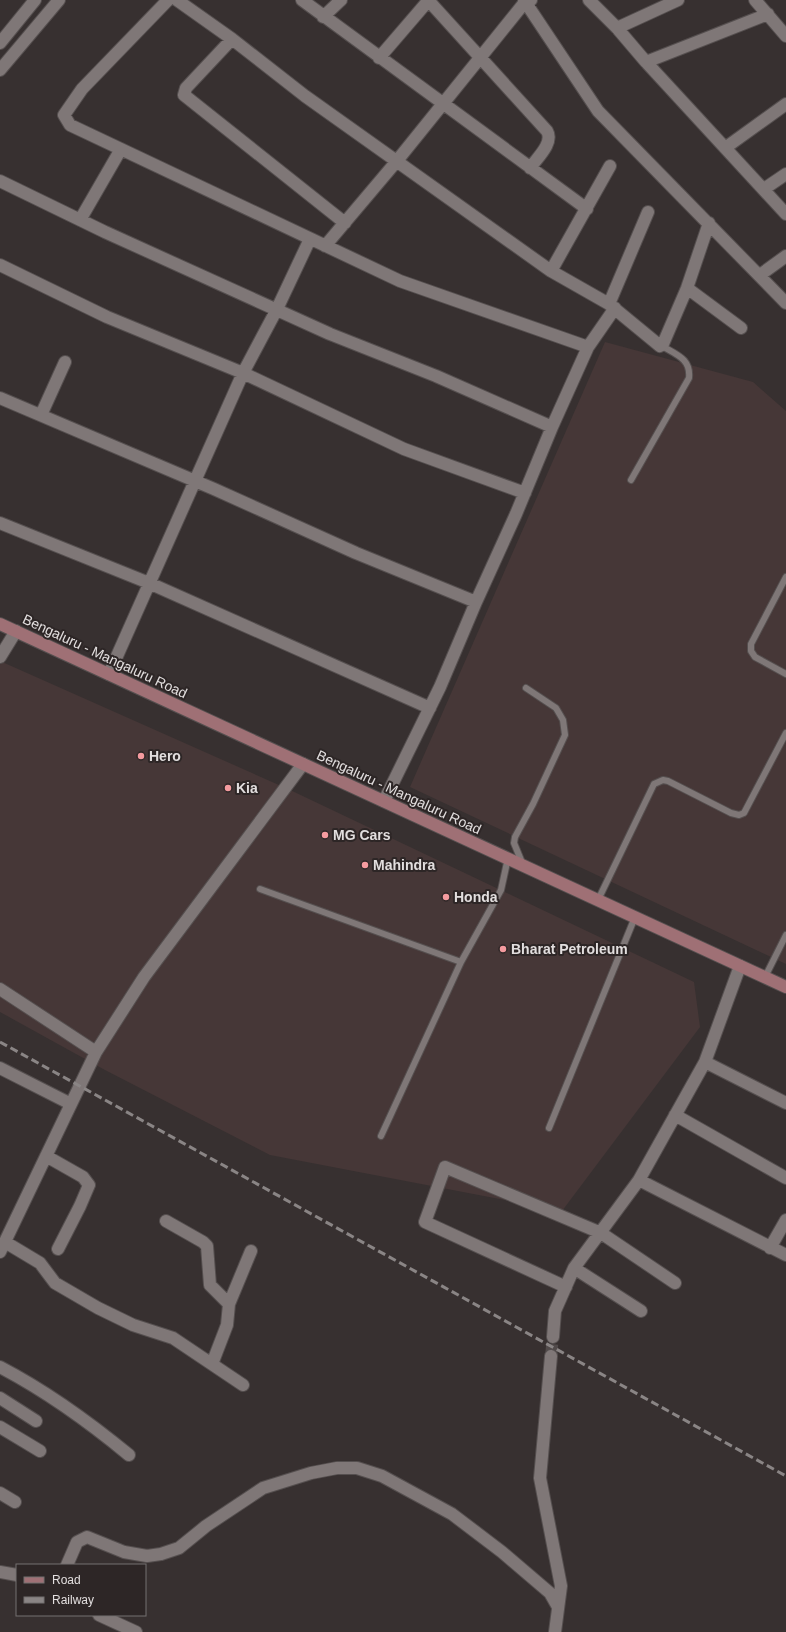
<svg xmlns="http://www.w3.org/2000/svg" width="786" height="1632" viewBox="0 0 786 1632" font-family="Arial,sans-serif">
<rect width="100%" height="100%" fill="#373030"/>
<path fill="#463737" d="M605,342L753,382L786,411V964L410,787Z
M0,661L288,789L694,982L700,1027L562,1211L270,1155L105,1070L0,1012Z"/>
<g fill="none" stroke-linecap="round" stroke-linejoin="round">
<path stroke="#514a4a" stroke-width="12" stroke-dasharray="12 6" stroke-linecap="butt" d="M551,1356L553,1337"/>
<g stroke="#554f4f" stroke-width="8">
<path id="lane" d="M631,480L689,378C691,359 677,355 662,346
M786,577L751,644V651L755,657L786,674
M523,865L514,843L515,837L533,804L565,735L563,720L556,708L526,688
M260,889L461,962
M598,900L654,784L663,780L668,781L731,813L739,815L744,813L786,733
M765,977L786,935
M549,1128L635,917
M381,1136L461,962L501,890L508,858"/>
</g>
<g stroke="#554f4f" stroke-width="14">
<path id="street" d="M168,0L82,89L64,115L70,125L400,281L588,347L552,427L516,514L476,602L440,687L384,801
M177,0L232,39L305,96L551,271L609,304
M302,0L587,209
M428,0L547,131C554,143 537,158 530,168
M524,0L598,111L786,303
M589,0L617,28L646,62L786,214
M755,0L786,36
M323,17L341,0
M617,28L678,0
M232,39L186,88L184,95L345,223
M0,43L35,0
M379,58L428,1
M646,62L768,14
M0,70L59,0
M725,148L786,104
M0,181L105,232L330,334L436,376L552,427
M764,189L786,174
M648,212L609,304L660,346L663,344L687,288L709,223
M80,220L121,149
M325,246L396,162L525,2L531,0
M0,265L107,317L243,373L404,449L525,493
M551,271L610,166
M760,275L786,256
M687,288L741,328
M588,347L615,308
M0,398L214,489L356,553L476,602
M41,415L65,362
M0,523L149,583L430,708
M0,657L16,631
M109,674L243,373L277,309L310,239
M0,989L96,1052
M705,1062L786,1103
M0,1068L71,1104
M675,1115L786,1178
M46,1156L83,1177L89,1185L80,1206L58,1249
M639,1180L786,1255
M166,1221L203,1242L207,1246L210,1285L229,1304
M5,1242L40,1263L55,1283L98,1308L133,1325L173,1338L243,1385
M770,1248L786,1220
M0,1252L96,1052L144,977L303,764
M574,1268L641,1311
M566,1287L425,1222L445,1167L601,1233L675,1283
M553,1337L555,1311L574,1268L639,1180L705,1062L740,966
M551,1356L540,1478L561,1586L555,1632
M212,1364L227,1325L229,1304L251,1251
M0,1367C46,1391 89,1422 129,1455
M0,1398L36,1421
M0,1427L40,1451
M0,1493L15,1502
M67,1565L77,1542L87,1537L124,1552L147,1556L161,1554L179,1548L206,1526L263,1488L311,1473L337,1468H357L382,1476L452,1514L502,1552L550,1593L558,1607
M0,1572L17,1575
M99,1615L136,1632"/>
</g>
<g stroke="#554f4f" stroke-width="14">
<path id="secondary" d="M0,624L786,987"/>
</g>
<use href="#lane" stroke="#7f7777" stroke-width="6"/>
<use href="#street" stroke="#7f7777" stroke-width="12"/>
<use href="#secondary" stroke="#9f7075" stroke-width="12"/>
<path stroke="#8a8585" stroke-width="3" stroke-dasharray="8 4" stroke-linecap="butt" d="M0,1042L786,1476"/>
</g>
<g fill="#f49b9f" stroke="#2d2626" stroke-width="1.5">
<circle cx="141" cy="756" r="4"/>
<circle cx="228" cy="788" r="4"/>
<circle cx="325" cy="835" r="4"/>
<circle cx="365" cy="865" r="4"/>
<circle cx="446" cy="897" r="4"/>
<circle cx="503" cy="949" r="4"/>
</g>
<g text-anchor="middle" stroke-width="4" stroke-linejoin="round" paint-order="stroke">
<g font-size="14" fill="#e2dede" stroke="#2d2626">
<text transform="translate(105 656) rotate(25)" y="5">Bengaluru - Mangaluru Road</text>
<text transform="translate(399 792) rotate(25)" y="5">Bengaluru - Mangaluru Road</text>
</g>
<g font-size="14" font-weight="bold" fill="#e2dede" stroke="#2d2626" text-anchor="start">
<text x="149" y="761">Hero</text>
<text x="236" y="793">Kia</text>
<text x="333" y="840">MG Cars</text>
<text x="373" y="870">Mahindra</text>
<text x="454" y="902">Honda</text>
<text x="511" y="954">Bharat Petroleum</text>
</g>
</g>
<rect x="16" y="1564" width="130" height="52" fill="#2d2626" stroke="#757070"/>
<rect x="24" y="1577" width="20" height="6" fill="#9f7075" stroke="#757070"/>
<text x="52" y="1584" font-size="12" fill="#e2dede">Road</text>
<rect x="24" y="1597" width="20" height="6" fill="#8a8585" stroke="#757070"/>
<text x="52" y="1604" font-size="12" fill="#e2dede">Railway</text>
</svg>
